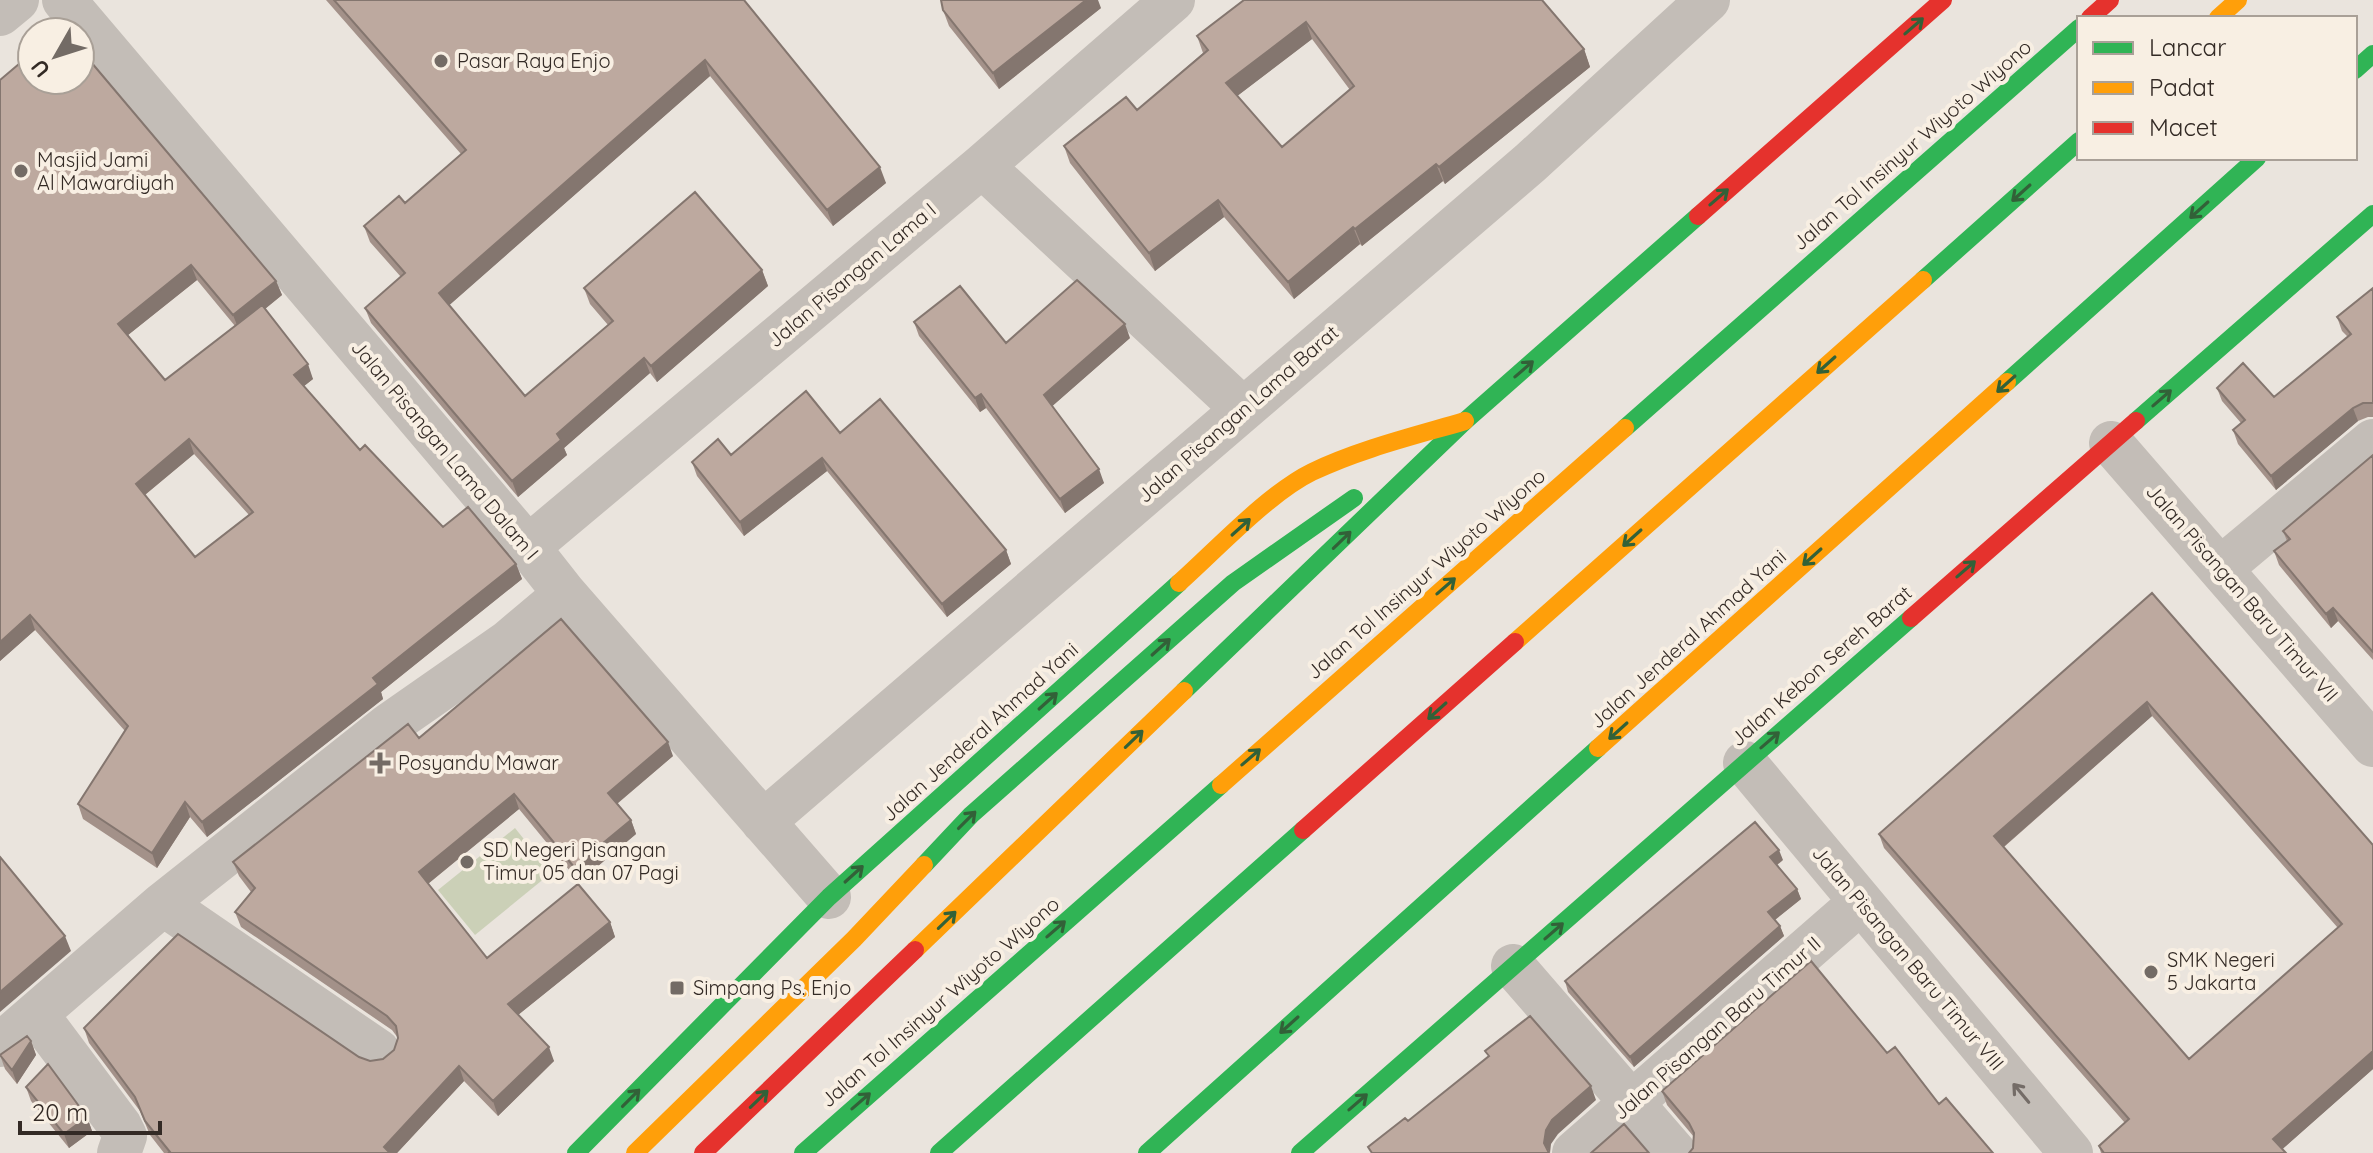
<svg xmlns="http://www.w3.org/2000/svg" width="2373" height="1153" viewBox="0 0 2373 1153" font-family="Quicksand,sans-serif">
<rect width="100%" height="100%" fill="#eae4dd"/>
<path fill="#cbd0b7" d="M515,828L551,873L475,935L438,890Z"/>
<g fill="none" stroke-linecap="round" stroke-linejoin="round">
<path stroke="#c3bdb7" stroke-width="44" d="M64,0L528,547L565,594L829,897
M0,14L17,0
M982,166L1243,409
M2111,443L2373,745
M528,547L982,166L1173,0
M2221,568L2373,441
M1745,763L2071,1153
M763,822L1530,163L1708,0
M163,904L378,1051
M1513,966L1675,1153
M37,1015L120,1126L125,1136L119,1153
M0,1045L163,904L389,725L508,642L565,594
M1574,1153L1861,902"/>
<path stroke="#30b455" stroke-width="18" d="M2355,70L2373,54
M1923,280L2079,141
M2007,382L2257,158
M2136,421L2373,214
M1625,428L2079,28
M1184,691L1465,421L1698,216
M924,865L971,815L1233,583L1354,498
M576,1153L829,897L1179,583
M803,1153L1221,785
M939,1153L1303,830
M1147,1153L1598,748
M1300,1153L1911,618"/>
<path stroke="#ff9f0a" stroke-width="18" d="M2218,18L2238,0
M1179,583C1216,550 1269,493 1312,472C1360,449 1414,436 1465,421
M1515,642L1923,280
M1598,748L2007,382
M1221,785L1625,428
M915,950L1184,691
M635,1153L854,939L924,865"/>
<path stroke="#e5322d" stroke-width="18" d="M2090,18L2110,0
M1698,216L1943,0
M1911,618L2136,421
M1303,830L1515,642
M703,1153L915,950"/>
</g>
<path fill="#a39189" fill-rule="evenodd" d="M326,0H744L886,183L833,226L710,76L449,305L525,396L608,325L590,304L584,288L762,270L768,286L657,382L650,373L564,448L567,455L518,497L371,323L365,308L401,277L370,242L364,226L405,203L461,154Z
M1244,0L1584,49L1590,67L1445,184L1443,181L1362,246L1360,244L1294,299L1224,217L1155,271L1070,163L1064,146L1137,110L1203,53L1197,36ZM1312,39L1350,90L1282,147L1237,96Z
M1101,8L999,89L949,26L943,10Z
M0,80L276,281L282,295L265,309L313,379L304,386L360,450L443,527L516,564L522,579L381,692L383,699L207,837L190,817L157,868L83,819L78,804L125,731L35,630L0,661ZM197,280L235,326L165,380L128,335ZM194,454L249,515L195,557L145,495Z
M2373,288V417H2368L2358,421L2276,490L2238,444L2233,430L2241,423L2222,401L2217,388L2274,397L2348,337L2342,331L2337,317Z
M914,322L1006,343L1130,338L1052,406L1104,483L1065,513L986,408L980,412L919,336Z
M840,433L1006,550L1011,564L947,617L827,471L744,536L697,476L692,462Z
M2373,455V660L2338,621L2331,628L2279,565L2274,551L2287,541L2283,531Z
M2152,593L2373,845V1069L2282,1149L2286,1153H2101L2099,1146L2125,1123L1884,848L1879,834ZM2152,716L2338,928L2189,1059L2004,847Z
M419,738L673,756L617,804L631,820L636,834L579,882L519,809L428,884L487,958L610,922L615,937L518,1015L554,1061L498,1116L464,1081L397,1153H164L150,1135L140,1111L89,1043L84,1028L359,1057L370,1061L383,1059L394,1050L398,1038L392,1030L241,927L235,912L251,892L239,876L233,862Z
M1783,860L1777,865L1797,889L1801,899L1775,920L1780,926L1784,936L1634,1067L1568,992L1565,981Z
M31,1041L36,1055L17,1084L5,1069L0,1055Z
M1887,1053L1939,1104L1693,1148L1694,1137L1667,1105L1662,1091Z
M26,1087L87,1117L92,1131L69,1148L31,1101Z"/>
<path fill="#84766f" d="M1086,0H1098L1101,8L999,89L993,73Z
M1306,22L1312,39L1232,100L1226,83Z
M1584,49L1590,67L1445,184L1439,167Z
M705,60L710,76L445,309L439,293Z
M1436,164L1443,181L1362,246L1355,229Z
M880,167L886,183L833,226L827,210Z
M1218,200L1224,217L1155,271L1149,253Z
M1353,227L1360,244L1294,299L1288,282Z
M191,265L197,280L123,339L118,324Z
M762,270L768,286L657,382L651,366Z
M276,281L282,295L239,330L233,315Z
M1125,324L1130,338L1049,409L1044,395Z
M644,358L650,373L564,448L567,455L518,497L512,481L557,434Z
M308,364L313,379L299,390L294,375Z
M981,394L986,408L980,412L975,398Z
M2353,408L2358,421L2276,490L2271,476Z
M189,439L194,454L141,498L136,484Z
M822,458L827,471L744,536L740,522Z
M1099,469L1104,483L1065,513L1060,499Z
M1006,550L1011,564L947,617L942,604Z
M516,564L522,579L381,692L383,699L207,837L202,822L373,678Z
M2333,608L2338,621L2331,628L2326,614Z
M30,615L35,630L0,661V642Z
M2147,702L2152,716L2000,850L1994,836Z
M668,742L673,756L613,807L608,793Z
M514,794L519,809L424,887L419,872Z
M185,802L190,817L157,868L152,853Z
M631,820L636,834L579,882L574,867Z
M1779,850L1783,860L1774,867L1770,857Z
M1797,889L1801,899L1772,922L1768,912Z
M610,922L615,937L513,1019L508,1004Z
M1780,926L1784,936L1634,1067L1630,1057Z
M65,936L71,951L0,1012V992Z
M31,1041L36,1055L17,1084L12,1070Z
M549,1047L554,1061L498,1116L493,1101Z
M2373,1051V1069L2278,1153L2273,1139Z
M459,1066L464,1081L397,1153H387L384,1147Z
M1591,1086L1596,1100L1558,1134L1551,1144L1550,1153L1544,1143L1546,1130L1552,1120Z
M87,1117L92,1131L69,1148L64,1134Z"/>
<path fill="#bda99f" stroke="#84766f" stroke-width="2" fill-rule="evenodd" d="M334,0H744L880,167L827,210L705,60L439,293L525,396L613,321L584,288L695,192L762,270L651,366L644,358L557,434L561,440L512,481L365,308L405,273L364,226L399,196L405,203L466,150Z
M941,0H1086L993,73L943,10Z
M1244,0H1542L1584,49L1439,167L1436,164L1355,229L1353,227L1288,282L1218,200L1149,253L1064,146L1126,97L1137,110L1208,50L1197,36ZM1306,22L1354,86L1282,147L1226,83Z
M62,27L66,32H56Z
M80,49L276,281L233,315L191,265L118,324L165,380L262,305L308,364L294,375L360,450L365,445L443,527L468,507L516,564L373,678L378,684L202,822L185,802L152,853L78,804L128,726L30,615L0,642V80L32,53V80H80ZM189,439L253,512L195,557L136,484Z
M1077,280L1125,324L1044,395L1099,469L1060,499L981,394L975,398L914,322L960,286L1006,343Z
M2373,288V403H2363L2353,408L2271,476L2233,430L2245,420L2217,388L2243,363L2274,397L2351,334L2337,317Z
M806,391L840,433L880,399L1006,550L942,604L822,458L740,522L692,462L718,439L731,455Z
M2373,455V652L2333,608L2326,614L2274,551L2290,539L2283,531Z
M2152,593L2373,845V1051L2273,1139L2286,1153H2104L2099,1146L2129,1119L1879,834ZM2147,702L2342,924L2189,1059L1994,836Z
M561,619L668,742L608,793L631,820L574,867L514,794L419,872L487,958L578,884L610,922L508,1004L549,1047L493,1101L459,1066L384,1147L390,1153H168L170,1152L145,1121L135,1097L84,1028L178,934L359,1057L370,1061L383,1059L394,1050L398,1038L396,1026L387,1016L235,912L255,888L233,862L408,724L419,738Z
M1755,822L1779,850L1770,857L1797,889L1768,912L1780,926L1630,1057L1565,981Z
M0,857L65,936L0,992Z
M1811,961L1887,1053L1895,1047L1939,1104L1946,1098L1993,1153H1689L1693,1148L1694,1133L1689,1123L1662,1091Z
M1530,1016L1591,1086L1552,1120L1546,1130L1544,1143L1549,1153H1372L1368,1147L1405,1118L1408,1121L1489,1056L1485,1051Z
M27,1036L31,1041L12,1070L0,1055Z
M48,1064L87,1117L64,1134L26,1087Z
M1624,1124L1649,1153H1591Z"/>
<defs><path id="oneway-shaft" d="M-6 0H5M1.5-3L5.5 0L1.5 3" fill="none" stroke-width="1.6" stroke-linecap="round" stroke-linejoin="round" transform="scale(2)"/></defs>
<g stroke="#326138">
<use href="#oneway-shaft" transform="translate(1914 26) rotate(-41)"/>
<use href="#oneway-shaft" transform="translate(2021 193) rotate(138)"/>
<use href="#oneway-shaft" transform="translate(1719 197) rotate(-41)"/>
<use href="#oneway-shaft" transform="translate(2199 210) rotate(138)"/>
<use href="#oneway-shaft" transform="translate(1826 365) rotate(138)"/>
<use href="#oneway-shaft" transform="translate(1524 369) rotate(-41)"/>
<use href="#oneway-shaft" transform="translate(2006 384) rotate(138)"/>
<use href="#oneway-shaft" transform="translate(2162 398) rotate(-41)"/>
<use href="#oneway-shaft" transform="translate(1241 527) rotate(-42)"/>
<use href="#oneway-shaft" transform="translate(1632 538) rotate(138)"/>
<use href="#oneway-shaft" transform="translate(1342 540) rotate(-44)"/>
<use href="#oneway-shaft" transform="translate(1812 557) rotate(138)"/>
<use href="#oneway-shaft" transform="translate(1966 569) rotate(-41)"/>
<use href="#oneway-shaft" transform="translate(1446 586) rotate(-41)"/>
<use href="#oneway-shaft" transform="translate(1161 647) rotate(-42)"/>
<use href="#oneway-shaft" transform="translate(1048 701) rotate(-42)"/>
<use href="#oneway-shaft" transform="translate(1437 711) rotate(138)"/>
<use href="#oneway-shaft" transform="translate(1618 731) rotate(138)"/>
<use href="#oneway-shaft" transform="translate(1134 739) rotate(-44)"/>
<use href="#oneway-shaft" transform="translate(1770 740) rotate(-41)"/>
<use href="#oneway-shaft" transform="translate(1251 757) rotate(-41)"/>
<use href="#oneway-shaft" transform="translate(967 820) rotate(-45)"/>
<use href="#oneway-shaft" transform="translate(854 874) rotate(-42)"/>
<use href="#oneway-shaft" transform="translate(947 920) rotate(-44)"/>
<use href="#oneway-shaft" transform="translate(1056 929) rotate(-41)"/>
<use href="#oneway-shaft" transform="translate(1554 931) rotate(-41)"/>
<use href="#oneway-shaft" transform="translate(1289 1025) rotate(138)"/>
<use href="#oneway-shaft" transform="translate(631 1098) rotate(-45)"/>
<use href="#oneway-shaft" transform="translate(759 1099) rotate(-44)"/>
<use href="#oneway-shaft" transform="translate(861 1101) rotate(-41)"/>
<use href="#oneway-shaft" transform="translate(1358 1102) rotate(-41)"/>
</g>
<use stroke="#746c67" href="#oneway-shaft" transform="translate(2021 1093) rotate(-130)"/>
<g fill="#736b65" stroke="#f8efe3" stroke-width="3">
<circle cx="441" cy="61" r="8"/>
<circle cx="21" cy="171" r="8"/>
<path d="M376 751h8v8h8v8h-8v8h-8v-8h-8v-8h8z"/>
<circle cx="467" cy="862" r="8"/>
<circle cx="2151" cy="972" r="8"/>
<rect x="669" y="980" width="16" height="16" rx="4"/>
</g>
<g text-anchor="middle" stroke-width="8" stroke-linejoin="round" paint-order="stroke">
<g font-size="20" fill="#332a25" stroke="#f8efe3" text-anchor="start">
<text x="457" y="68">Pasar Raya Enjo</text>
<text x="37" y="167">Masjid Jami<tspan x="37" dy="23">Al Mawardiyah</tspan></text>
<text x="398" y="770">Posyandu Mawar</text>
<text x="483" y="857">SD Negeri Pisangan<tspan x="483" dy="23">Timur 05 dan 07 Pagi</tspan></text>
<text x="2167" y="967">SMK Negeri<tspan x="2167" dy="23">5 Jakarta</tspan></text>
<text x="693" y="995">Simpang Ps. Enjo</text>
</g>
<g font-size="20" fill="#332a25" stroke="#f8efe3">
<text transform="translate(1912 145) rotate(-41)" y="7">Jalan Tol Insinyur Wiyoto Wiyono</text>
<text transform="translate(852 275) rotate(-40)" y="7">Jalan Pisangan Lama I</text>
<text transform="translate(1238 414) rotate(-41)" y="7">Jalan Pisangan Lama Barat</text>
<text transform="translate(445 450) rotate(50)" y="7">Jalan Pisangan Lama Dalam I</text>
<text transform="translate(1426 574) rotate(-41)" y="7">Jalan Tol Insinyur Wiyoto Wiyono</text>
<text transform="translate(2242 593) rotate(49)" y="7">Jalan Pisangan Baru Timur VII</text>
<text transform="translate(1688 639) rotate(-42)" y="7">Jalan Jenderal Ahmad Yani</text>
<text transform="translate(1821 666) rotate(-41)" y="7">Jalan Kebon Sereh Barat</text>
<text transform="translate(980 732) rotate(-42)" y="7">Jalan Jenderal Ahmad Yani</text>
<text transform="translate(1908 958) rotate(50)" y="7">Jalan Pisangan Baru Timur VIII</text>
<text transform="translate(940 1002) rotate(-41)" y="7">Jalan Tol Insinyur Wiyoto Wiyono</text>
<text transform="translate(1717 1028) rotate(-41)" y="7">Jalan Pisangan Baru Timur II</text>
</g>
</g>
<rect x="2077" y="16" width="280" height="144" fill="#f8efe3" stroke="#a9a097" stroke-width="2"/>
<rect x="2093" y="42" width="40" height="12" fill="#30b455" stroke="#a9a097" stroke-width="2"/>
<text x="2149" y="56" font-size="24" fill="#332a25">Lancar</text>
<rect x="2093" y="82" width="40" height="12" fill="#ff9f0a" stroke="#a9a097" stroke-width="2"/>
<text x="2149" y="96" font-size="24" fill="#332a25">Padat</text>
<rect x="2093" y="122" width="40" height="12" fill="#e5322d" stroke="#a9a097" stroke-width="2"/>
<text x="2149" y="136" font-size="24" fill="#332a25">Macet</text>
<g transform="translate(56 56) rotate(231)"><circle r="38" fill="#f8efe3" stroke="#a9a097" stroke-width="2"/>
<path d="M0-6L14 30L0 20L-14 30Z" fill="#736b65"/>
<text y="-12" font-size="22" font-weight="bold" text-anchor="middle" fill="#332a25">U</text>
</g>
<path d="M20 1121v12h140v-12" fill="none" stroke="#332a25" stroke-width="4"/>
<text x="32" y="1121" font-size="24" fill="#332a25" stroke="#f8efe3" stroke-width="6" paint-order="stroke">20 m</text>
</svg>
